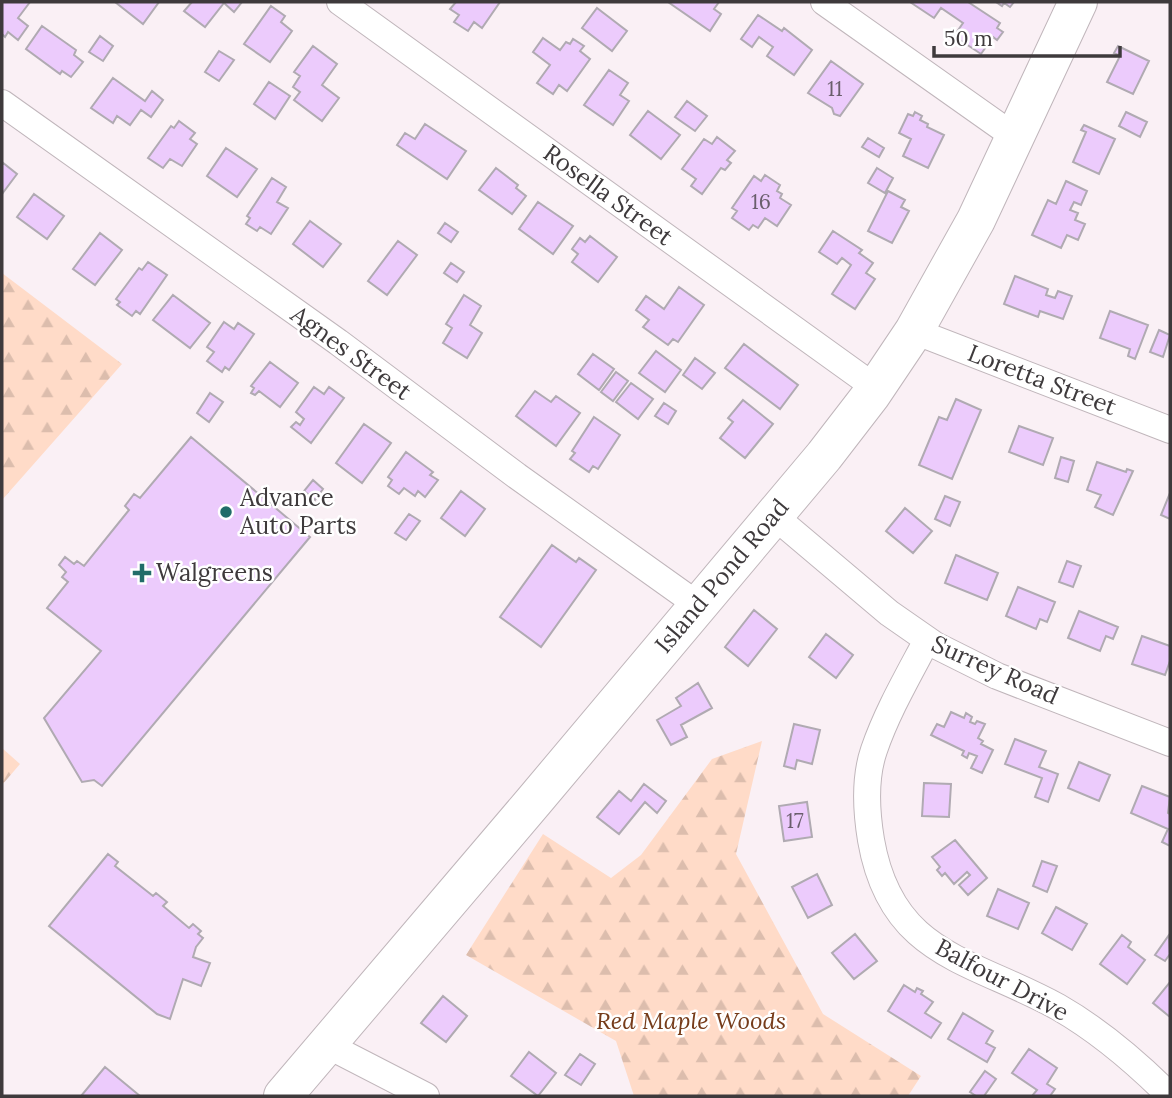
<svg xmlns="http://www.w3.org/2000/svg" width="1172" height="1098" viewBox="0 0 1172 1098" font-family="Lora,serif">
<defs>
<pattern id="forest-firs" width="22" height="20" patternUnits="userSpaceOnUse" patternTransform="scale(1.75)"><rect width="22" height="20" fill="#ffdbc8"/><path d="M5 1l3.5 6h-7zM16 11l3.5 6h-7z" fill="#dcbdad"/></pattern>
</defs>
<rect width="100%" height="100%" fill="#faf0f5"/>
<path fill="url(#forest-firs)" d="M2,273L122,364L2,500Z
M762,741L736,854L823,1014L921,1076L908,1096H634L616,1041L466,955L543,834L611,878L641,855L712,759Z
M2,748L20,764L2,785Z"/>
<path fill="#eccbfc" stroke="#b0aab2" stroke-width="2" d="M2,2H30L18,18L28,26L18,40L8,32L5,37L2,34Z
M115,2H159L143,24Z
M192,2H242L234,12L224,3L205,27L184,11Z
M456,2H500L482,28L474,22L468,31L454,22L459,15L450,9Z
M668,2H719L714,9L721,14L710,31Z
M910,2H968L1000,23L997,28L1003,32L997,40L993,37L981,54L954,36L963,23L941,8L934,18Z
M996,2H1014L1010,7L1004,3L1002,6Z
M271,6L285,16L281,22L292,31L270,62L244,44Z
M597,8L627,31L612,51L582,28Z
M758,15L782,31L784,28L812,50L794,75L767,56L773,47L759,37L752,47L741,39Z
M42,26L76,50L74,55L83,62L71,77L62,71L60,74L26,49Z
M100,36L113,46L103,61L89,52Z
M543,38L560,50L566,42L570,44L573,39L584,46L580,51L590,59L567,91L559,85L553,94L537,83L550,65L533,52Z
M313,46L337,64L322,85L339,98L322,121L294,100L300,92L293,87L300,76L294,72Z
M1118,46L1149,61L1133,94L1107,82L1120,56L1114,53Z
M219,51L234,60L219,81L205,72Z
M831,61L863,84L840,116L834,114L832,108L808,93Z
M609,70L628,83L620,95L629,101L613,125L584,105Z
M113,78L145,101L152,91L163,100L151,117L141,110L130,125L117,116L113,123L91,108Z
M269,82L290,96L275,119L254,104Z
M687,101L707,116L695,131L675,117Z
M648,111L680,135L661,159L630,135Z
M915,112L922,116L920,120L928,124L927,127L944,135L928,168L903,156L911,139L899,133L908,114L913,116Z
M1126,112L1147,122L1140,137L1119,126Z
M179,121L195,133L190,139L197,144L182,166L170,159L163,168L148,158L171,126L174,128Z
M425,124L466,151L447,179L397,145L405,133L415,139Z
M1084,125L1115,139L1099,174L1073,162L1086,132L1081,130Z
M717,137L735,151L727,160L731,163L725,170L721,168L702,194L691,186L696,179L682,169L704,139L712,144Z
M868,138L884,148L879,157L862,147Z
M226,148L257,169L237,197L207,176Z
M2,162L17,174L2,194Z
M496,168L518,185L516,188L526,196L512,214L479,190Z
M877,168L893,178L885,193L868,183Z
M765,175L780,185L777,191L782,194L780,198L791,205L777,226L765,218L758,228L753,225L749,230L732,218L737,211L732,208L754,176L761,181Z
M272,178L286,187L277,202L288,208L271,234L260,227L257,231L246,224L250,218L247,216Z
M1066,181L1087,191L1081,205L1074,202L1070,210L1078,213L1075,220L1085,224L1078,240L1067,235L1061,248L1032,235L1048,200L1056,204Z
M888,191L905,200L901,207L909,211L892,243L868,231Z
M34,194L64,216L47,239L17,217Z
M538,202L573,226L553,254L519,229Z
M310,221L341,244L323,267L293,244Z
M445,223L458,232L451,242L438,233Z
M833,231L862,250L859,253L873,263L866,273L875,279L855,309L832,294L851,265L842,258L837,264L819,252Z
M100,233L122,250L95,285L73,269Z
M590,236L617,257L598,282L572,262L578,254L572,249L580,238L585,242Z
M398,241L417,255L387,295L368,281Z
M148,262L167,275L140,314L136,311L132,316L117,305L120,302L116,299L139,268L142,270Z
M451,263L464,272L457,282L444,273Z
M1015,276L1048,289L1046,295L1055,298L1058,291L1072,296L1063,319L1040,311L1038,317L1004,304Z
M679,287L704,305L678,342L673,339L668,345L643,327L649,320L636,310L646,296L664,309Z
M173,295L210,323L190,348L153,320Z
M464,295L481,306L470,325L482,333L467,358L443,343L452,328L446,324Z
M1110,311L1148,325L1135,359L1128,356L1130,349L1100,338Z
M224,322L234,329L238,323L254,334L229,370L225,367L222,372L207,361L214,352L207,347Z
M1159,330L1170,335L1163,357L1150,352Z
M744,344L798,385L780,409L725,368Z
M656,351L681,370L665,392L639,373Z
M593,354L614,369L599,390L578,374Z
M695,358L715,373L702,389L683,375Z
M270,362L298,383L280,407L259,391L255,395L251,393L254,388L251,386Z
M616,372L628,381L613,401L601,392Z
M631,383L653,399L638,419L616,402Z
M314,387L324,394L329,387L344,398L311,443L291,427L296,422L300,425L304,419L296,412Z
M535,391L551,402L556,396L580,413L556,446L516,416Z
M210,393L223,402L209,422L197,413Z
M956,399L981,410L952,479L919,465L939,417L947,420Z
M743,400L773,424L745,458L720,438L733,422L728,418Z
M664,403L676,411L668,424L655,416Z
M594,417L620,435L598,469L593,466L589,472L570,459L575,453L572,451Z
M364,424L391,443L362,483L336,463Z
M1019,426L1053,438L1043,465L1009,452Z
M191,437L310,537L102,786L94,780L82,782L44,718L101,651L47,608L68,582L62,577L66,572L59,565L65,557L74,564L77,561L84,566L129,510L125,506L134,494L140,498Z
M406,452L433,472L430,475L438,480L425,497L418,491L415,496L404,488L399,494L388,486L392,480L388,477Z
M1061,457L1074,461L1068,482L1055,478Z
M1097,462L1126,472L1127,469L1133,471L1113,515L1095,507L1101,495L1087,490Z
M313,480L323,489L315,500L304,491Z
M461,491L485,509L465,536L441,518Z
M1170,493V519L1161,515Z
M945,496L960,502L950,526L935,519Z
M905,508L932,531L913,553L886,531Z
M409,514L420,521L406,540L395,533Z
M552,545L576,562L579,558L596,570L541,647L500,617Z
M956,555L998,573L987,600L945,583Z
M1067,561L1081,566L1073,587L1059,582Z
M1018,587L1055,602L1047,622L1040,619L1036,629L1006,616Z
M754,610L777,629L748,666L725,647Z
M1079,611L1118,627L1113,639L1106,636L1100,651L1068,638Z
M826,634L853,655L836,678L809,657Z
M1142,636L1170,646V661L1165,675L1132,664Z
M698,683L712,708L681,725L687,737L671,745L657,720L681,706L676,698Z
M951,712L964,718L966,713L972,717L970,722L975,724L977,721L985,724L978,738L983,741L981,744L993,750L982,773L971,768L977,756L969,753L967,758L962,755L964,751L931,735L937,724L944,727Z
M794,724L820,730L812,764L797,760L795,769L784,766Z
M1015,739L1046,751L1039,767L1058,774L1048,802L1035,797L1042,778L1005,764Z
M1079,762L1110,775L1099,801L1068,788Z
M924,783L951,784L949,817L922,816Z
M644,784L666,801L657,813L645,802L619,834L597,817L619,791L631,801Z
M1142,786L1170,797L1168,813L1170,814V846L1162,842L1168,829L1131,813Z
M807,802L812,837L784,841L779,806Z
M955,840L987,878L968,895L959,885L970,875L967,872L954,884L945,873L942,876L937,870L940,867L932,857Z
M108,854L118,862L115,866L153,896L156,893L167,902L163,906L189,928L193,924L201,931L198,934L203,938L196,947L193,957L210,963L201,986L183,979L170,1019L157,1014L49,926Z
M1042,861L1057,866L1047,892L1033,886Z
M817,874L832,905L808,918L792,887Z
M998,889L1029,903L1018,929L987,916Z
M1056,907L1087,924L1072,950L1042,933Z
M855,934L877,961L854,979L832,953Z
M1122,935L1131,942L1128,947L1145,960L1127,984L1100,964Z
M1169,935L1170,954L1165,961L1155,955Z
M1170,982V1017L1153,1003Z
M904,985L915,992L917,988L923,991L921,994L933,1002L925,1013L941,1023L931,1038L888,1011Z
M443,996L467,1016L446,1042L421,1023Z
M963,1013L993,1031L986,1043L995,1048L987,1062L948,1039Z
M1029,1049L1057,1068L1047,1084L1055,1089L1050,1096H1032L1037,1090L1012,1073Z
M529,1052L556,1073L538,1096L511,1076Z
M580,1054L595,1064L581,1085L565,1075Z
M105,1067L140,1096H81Z
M985,1071L996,1079L984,1096H976L970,1092Z"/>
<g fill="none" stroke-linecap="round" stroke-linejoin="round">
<g stroke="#c0b6bb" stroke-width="28">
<path id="minor" d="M340,2L876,388
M824,2L1015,137
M2,103L338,342L517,476L698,605
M914,331L1170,430
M773,515L889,613L935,645L997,676L1170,743
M927,640C908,676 887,712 874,750C864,779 866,810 871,840C891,956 971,959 1058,1007C1100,1031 1136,1062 1170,1096
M327,1045L426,1096"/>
</g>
<g stroke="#c0b6bb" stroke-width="40">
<path id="primary" d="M283,1096L534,801L824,456L871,395L914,331L976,220L1078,2"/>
</g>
<use href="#minor" stroke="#fff" stroke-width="26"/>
<use href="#primary" stroke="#fff" stroke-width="38"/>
</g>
<g fill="#216c69" stroke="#fff" stroke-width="2.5">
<circle cx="226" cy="512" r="7"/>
<path d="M138.5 562.5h7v7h7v7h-7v7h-7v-7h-7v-7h7z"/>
</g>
<g text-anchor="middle" stroke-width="5" stroke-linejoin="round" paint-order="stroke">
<g font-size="21" fill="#6a5e6c">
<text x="835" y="96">11</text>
<text x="761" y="209">16</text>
<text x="795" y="828">17</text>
</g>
<g font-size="24" fill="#3e3a3c" stroke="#fff">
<text transform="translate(608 195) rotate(36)" y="8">Rosella Street</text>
<text transform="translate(351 353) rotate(36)" y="8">Agnes Street</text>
<text transform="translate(1042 380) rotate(21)" y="8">Loretta Street</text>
<text transform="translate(722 576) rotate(-50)" y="8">Island Pond Road</text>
<text transform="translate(995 670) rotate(24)" y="8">Surrey Road</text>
<text transform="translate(1002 980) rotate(28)" y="8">Balfour Drive</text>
</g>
<g font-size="24" fill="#3e3a3c" stroke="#fff" text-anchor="start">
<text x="240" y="506">Advance<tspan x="240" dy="28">Auto Parts</tspan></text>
<text x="156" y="581">Walgreens</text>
</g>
<g font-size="24" font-style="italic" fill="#763c1a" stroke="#fff">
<text x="691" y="1029">Red Maple Woods</text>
</g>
</g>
<rect width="1172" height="1098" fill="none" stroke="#3e3a3c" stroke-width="7"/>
<path d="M934 46v10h186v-10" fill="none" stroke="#3e3a3c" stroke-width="3.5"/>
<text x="944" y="46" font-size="21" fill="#3e3a3c" stroke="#ffffff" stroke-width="5" paint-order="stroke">50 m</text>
</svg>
